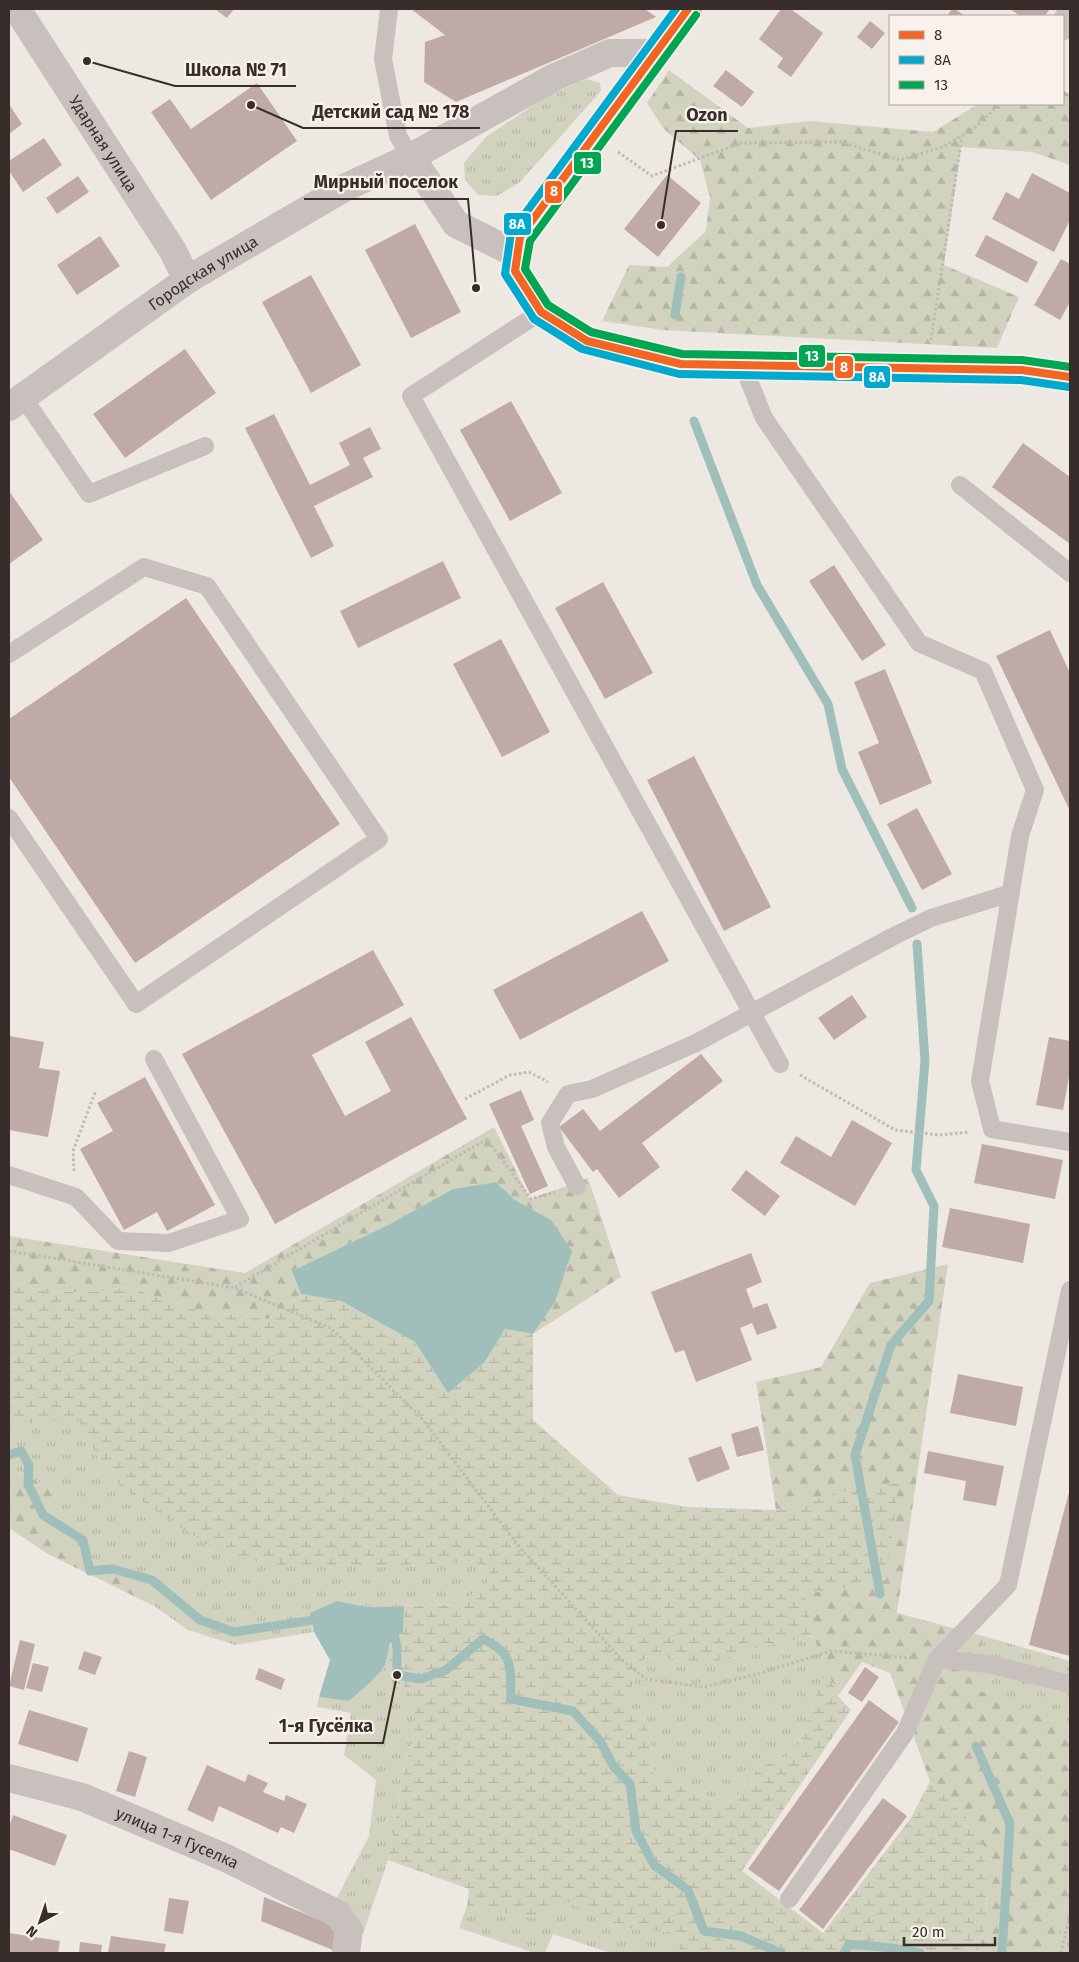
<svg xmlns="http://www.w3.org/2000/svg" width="1079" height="1962" viewBox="0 0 1079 1962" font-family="'Fira Sans',sans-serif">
<defs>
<pattern id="grass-tufts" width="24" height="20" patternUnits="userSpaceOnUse" patternTransform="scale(1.25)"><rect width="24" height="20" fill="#d1d3be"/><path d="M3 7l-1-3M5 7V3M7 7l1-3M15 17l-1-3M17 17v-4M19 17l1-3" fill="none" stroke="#b4b5a3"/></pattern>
<pattern id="forest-firs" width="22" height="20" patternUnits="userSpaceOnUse" patternTransform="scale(1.25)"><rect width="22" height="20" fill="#d1d3be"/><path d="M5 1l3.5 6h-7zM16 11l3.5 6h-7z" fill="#b4b5a3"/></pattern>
<pattern id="wetland-marsh" width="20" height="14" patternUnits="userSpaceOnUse" patternTransform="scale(1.25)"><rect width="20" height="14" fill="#d1d3be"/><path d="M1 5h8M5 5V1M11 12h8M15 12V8" fill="none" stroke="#b4b5a3"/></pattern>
</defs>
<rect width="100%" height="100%" fill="#eee8e3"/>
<path fill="url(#grass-tufts)" d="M587,79L600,83L601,91L520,182L497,196L478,195L465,180L464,163L486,137L547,96Z
M76,1414L99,1460L334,1565L387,1567L473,1562L490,1570L486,1586L457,1604L367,1607L337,1601L310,1620L314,1632L235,1645L188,1630L154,1606L153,1592L38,1530L57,1491L9,1468V1423H42Z
M813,1636L826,1667L796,1752L760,1767L729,1805L693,1792L654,1774L649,1723L624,1702L646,1656L706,1665L752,1649Z
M983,1636L1070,1661V1728L977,1690Z
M384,1667L416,1698L414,1735L403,1775L388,1860L363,1934L353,1911L335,1901L369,1836L376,1780L344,1755L351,1713L317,1707L319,1697L349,1701Z
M1070,1884V1953H1054Z
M570,1902L607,1925L645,1931L675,1932L681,1953H611L553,1934L545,1953H535L459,1928L467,1906L536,1918Z"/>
<path fill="url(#forest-firs)" d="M669,70L748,128L809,121L933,132L978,104H1063V90L1070,95V165L1032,152L961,147L944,265L1019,297L997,348L663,330L602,321L629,265L667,267L706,231L710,197L700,160L663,128L647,103Z
M494,1127L530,1199L588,1178L621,1277L533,1334L555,1302L551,1220L515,1200L496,1182L453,1189L388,1225L292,1271L301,1294L268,1319L199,1311L129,1287L91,1292L40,1291L9,1280V1236L245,1273Z
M948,1264L897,1613L983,1636L978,1690L1070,1728V1884L1054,1953H978L987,1921L985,1850L974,1825L930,1781L890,1673L862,1662L838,1696L813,1636L805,1594L898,1482L837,1493L776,1510L756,1382L821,1367L870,1283Z
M9,1468L57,1491L38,1530L153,1592L154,1606L48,1554L9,1528Z"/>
<path fill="url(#wetland-marsh)" d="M9,1280L40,1291L91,1292L129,1287L199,1311L268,1319L301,1294L341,1301L415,1342L448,1393L484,1363L505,1329L533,1334V1420L618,1495L687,1507L776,1510L836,1493L899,1482L886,1581L805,1594L813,1636L752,1649L706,1665L646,1656L624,1702L649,1723L654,1774L693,1792L729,1805L760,1767L796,1752L826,1667L838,1696L851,1710L742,1871L823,1933L911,1818L930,1781L974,1825L985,1850L987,1921L978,1953H681L674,1932L645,1931L607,1925L570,1902L536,1918L467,1906L469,1889L388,1860L403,1775L414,1735L416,1698L384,1667C387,1652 388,1640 403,1633L404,1606L457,1604L486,1586L490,1570L473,1562L387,1567L334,1565L272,1566L214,1549L122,1488L99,1460L76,1415L42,1423H9Z"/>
<path fill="#a0bfbb" d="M496,1182L515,1200L551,1220L572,1251L555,1302L533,1334L505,1329L484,1363L448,1393L415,1342L341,1301L301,1294L292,1271L388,1225L453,1189Z
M337,1601L367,1607L404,1606L403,1633C382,1642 392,1654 383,1668C374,1680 360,1691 349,1701L319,1697L330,1660L314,1632L310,1613Z"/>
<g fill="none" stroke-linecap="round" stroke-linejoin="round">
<path stroke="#a0bfbb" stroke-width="9" d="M675,315L681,277
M694,421L757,585L828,704L842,769L912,908
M9,1455L21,1451L29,1465L28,1484L43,1515L83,1540L90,1571L113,1569L152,1580L200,1620L234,1632L320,1619
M880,1594L855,1455L891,1345L929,1301L934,1206L916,1170L925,1061L917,944
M392,1625L397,1647V1675L421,1679L446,1670L483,1639C515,1654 510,1667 511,1699L573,1711L600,1741L614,1767L630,1784L636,1831L654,1865L688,1890L704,1931L741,1936L781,1953
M976,1746L1010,1824L1002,1953
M844,1953L849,1944L892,1948L920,1953"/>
</g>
<path fill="#c0aaa6" d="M215,9H234L227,18Z
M411,9H645L656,17L456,102L424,82L425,42L445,35Z
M781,9H791L823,33L791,77L777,67L783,58L759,39Z
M952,9H955L965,16H947Z
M1010,9H1048L1049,10L1045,16H1020Z
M870,21L885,33L872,49L857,37Z
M726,70L754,92L742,107L713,86Z
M257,83L297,141L211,200L151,112L170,99L191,129Z
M9,104L22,124L9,134Z
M44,138L62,165L23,192L9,171V161Z
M1032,173L1070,193V220L1054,252L992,219L1006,192L1019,199Z
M667,175L701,203L658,257L624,229Z
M78,176L89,192L57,214L46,198Z
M415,224L461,312L411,338L365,250Z
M986,235L1038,262L1027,283L975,256Z
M100,236L120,266L77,295L57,265Z
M1061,259L1070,264V302L1060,320L1034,305Z
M311,275L361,365L311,393L262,302Z
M185,349L216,393L125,458L93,414Z
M511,401L562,493L510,521L460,430Z
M274,414L310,485L350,465L339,443L370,427L381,449L363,458L373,477L314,506L334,546L311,558L245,428Z
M1023,443L1070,477V544L992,487Z
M9,491L43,540L9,564Z
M443,561L461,598L358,648L340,611Z
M834,565L886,645L862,661L809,581Z
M603,582L653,673L605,699L555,608Z
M186,598L340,824L135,963L9,777V719Z
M1050,630L1070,673V811L996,656Z
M501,639L550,732L502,757L453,664Z
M885,669L932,783L880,805L858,752L879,743L854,682Z
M694,756L771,907L724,931L647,780Z
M917,808L952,874L922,890L887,824Z
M642,911L669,961L520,1040L493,990Z
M373,950L404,1005L312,1055L345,1116L391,1091L365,1042L411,1017L467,1119L275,1224L182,1054Z
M852,995L867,1017L834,1040L818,1018Z
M9,1036L44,1042L39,1068L60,1071L48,1137L9,1130Z
M1049,1037L1070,1041V1071L1063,1110L1036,1105Z
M701,1054L723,1081L642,1143L660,1167L619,1198L597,1169L593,1172L559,1127L583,1109L600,1131Z
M145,1077L215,1205L167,1231L157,1212L124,1230L80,1149L113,1131L97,1103Z
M521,1090L534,1120L521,1126L548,1186L530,1194L489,1104Z
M852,1120L892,1143L855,1206L780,1163L796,1136L831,1157Z
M982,1144L1063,1160L1055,1199L974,1183Z
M746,1170L780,1196L765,1216L731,1190Z
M950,1208L1030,1224L1023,1263L942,1247Z
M751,1253L762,1282L746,1289L753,1308L767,1303L777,1328L757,1335L752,1323L740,1328L752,1360L696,1382L684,1350L675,1353L651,1292Z
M958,1374L1023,1387L1016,1426L950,1413Z
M758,1426L764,1450L737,1457L731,1434Z
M721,1446L730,1469L697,1482L688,1458Z
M928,1451L1004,1466L996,1506L963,1500L966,1481L924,1473Z
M1070,1488V1656L1029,1645Z
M20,1640L35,1644L24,1690L9,1686Z
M84,1651L102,1657L95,1675L78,1669Z
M33,1663L49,1667L42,1692L26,1688Z
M865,1667L879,1677L862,1702L848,1693Z
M259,1668L285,1679L281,1690L255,1679Z
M869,1700L899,1722L779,1891L748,1869Z
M29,1710L88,1728L78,1762L18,1744Z
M129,1751L147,1757L135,1797L116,1791Z
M207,1765L245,1782L248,1774L268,1783L263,1792L284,1801L286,1795L307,1804L294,1833L281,1827L278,1833L219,1806L213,1822L187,1810Z
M883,1798L907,1816L823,1929L799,1910Z
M13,1815L67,1835L55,1866L9,1849V1827Z
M264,1897L335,1926L333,1950L261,1921Z
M169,1898L189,1901L183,1934L164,1931Z
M9,1933L60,1941L58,1953H9Z
M111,1936L166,1944L164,1953H108Z
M80,1942L102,1945L101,1953H79Z"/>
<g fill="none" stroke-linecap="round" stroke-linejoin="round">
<path stroke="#c0b9b5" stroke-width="3" stroke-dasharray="2.5 2.5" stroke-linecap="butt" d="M618,152L652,176L741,143L841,142L900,160L943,147L974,128L1000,104
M931,340L962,136
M800,1075L895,1130L940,1135L969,1132
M465,1099L510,1075L529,1072L548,1082
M74,1171L73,1151L96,1090
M9,1251L235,1288L331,1328L424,1421L516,1543L623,1661L646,1679L703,1687L754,1675L831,1651L911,1658
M235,1287L487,1139L531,1199L555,1192
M1061,1953L1070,1914"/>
<path stroke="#c7c0bd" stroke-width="18" d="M389,9L383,59L398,136L411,157
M541,312L411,396L780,1064
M743,366L764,418L919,643L983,671L1035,790L1020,836L980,1081L992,1129L1070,1142
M23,397L89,494L205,446
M960,485L1070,573
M9,654L144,567L207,586L379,839L136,1004L9,818
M9,1175L76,1197L118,1241L169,1243L240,1219L154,1059
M577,1186L556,1147L550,1123L568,1094L592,1089L696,1043L892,937L931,918L1011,893
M937,1659L988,1664L1070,1684
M789,1899L905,1733L937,1659L1008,1585L1070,1290"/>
<g stroke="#c7c0bd" stroke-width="28">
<path id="s1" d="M17,9L173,251L187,280"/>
<path d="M1063,26L1070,16"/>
<path d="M411,157L456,224L518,255"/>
<path id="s2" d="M9,407L187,280L346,187L411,157L553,78L610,53H656"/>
<path id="s3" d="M9,1778L82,1797L226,1858L338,1914L349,1930L346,1953"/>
</g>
<path stroke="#b8b0ad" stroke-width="28" d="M688,9L520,237L515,271L541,312L587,341L681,364L1022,370L1070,377"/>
<g stroke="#f9f1ec" stroke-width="11">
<path id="bus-1" d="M688,9L520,237L515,271L541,312L587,341L681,364L1022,370L1070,377"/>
</g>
<g stroke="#f9f1ec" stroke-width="11">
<path id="bus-2" d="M676,9L511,233L505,274L534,319L582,349L679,374L1021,380L1069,387"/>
</g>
<g stroke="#f9f1ec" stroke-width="11">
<path id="bus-3" d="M696,15L530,241L525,269L548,305L591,332L682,354L1022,360L1070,367"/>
</g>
<use href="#bus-1" stroke="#f26522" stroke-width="8"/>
<use href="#bus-2" stroke="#00a9ce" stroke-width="8"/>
<use href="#bus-3" stroke="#00a651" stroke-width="8"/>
</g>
<g text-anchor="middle" stroke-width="4.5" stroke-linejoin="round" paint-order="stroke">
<g font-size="16" fill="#382d2a" stroke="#f9f1ec">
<text dy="6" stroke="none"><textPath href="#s1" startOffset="160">Ударная улица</textPath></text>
<text dy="6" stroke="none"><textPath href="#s2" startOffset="236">Городская улица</textPath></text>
<text dy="6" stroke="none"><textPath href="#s3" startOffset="179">улица 1-я Гуселка</textPath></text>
</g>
</g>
<path fill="none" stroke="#382d2a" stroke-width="2" d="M87 61L175 86H296M251 105L303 128H480M661 225L676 131H738M476 288L468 199H304M397 1675L383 1743H269"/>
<g fill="#382d2a" stroke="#f9f1ec" stroke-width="2">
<circle cx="87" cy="61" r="5"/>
<circle cx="251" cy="105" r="5"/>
<circle cx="661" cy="225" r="5"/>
<circle cx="476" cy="288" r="5"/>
<circle cx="397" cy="1675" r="5"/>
</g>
<g font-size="18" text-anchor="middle" font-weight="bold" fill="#382d2a" stroke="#f9f1ec" stroke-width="4.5" stroke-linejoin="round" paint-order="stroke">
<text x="236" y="76">Школа № 71</text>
<text x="391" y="118">Детский сад № 178</text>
<text x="707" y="121">Ozon</text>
<text x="386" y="188">Мирный поселок</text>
<text x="326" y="1732">1-я Гусёлка</text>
</g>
<g stroke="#f9f1ec" stroke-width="2">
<rect x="573" y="151" width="29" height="24" rx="5" fill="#00a651"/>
<rect x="544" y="180" width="19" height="24" rx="5" fill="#f26522"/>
<rect x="503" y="212" width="29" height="24" rx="5" fill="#00a9ce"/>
<rect x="798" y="344" width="28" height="24" rx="5" fill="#00a651"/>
<rect x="834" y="355" width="20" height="24" rx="5" fill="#f26522"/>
<rect x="863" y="365" width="28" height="24" rx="5" fill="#00a9ce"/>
</g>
<g font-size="14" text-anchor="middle" font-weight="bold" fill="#fff">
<text x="587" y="168">13</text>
<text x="554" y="196">8</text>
<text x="517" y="229">8А</text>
<text x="812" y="361">13</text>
<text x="844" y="372">8</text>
<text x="877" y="382">8А</text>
</g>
<rect width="1079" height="1962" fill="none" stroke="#382d2a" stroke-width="20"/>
<rect x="889" y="15" width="175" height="90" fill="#f9f1ec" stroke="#aca39e"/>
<rect x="899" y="31" width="25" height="8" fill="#f26522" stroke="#aca39e"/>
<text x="934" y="40" font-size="15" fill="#382d2a">8</text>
<rect x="899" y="56" width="25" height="8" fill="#00a9ce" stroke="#aca39e"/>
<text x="934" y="65" font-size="15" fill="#382d2a">8А</text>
<rect x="899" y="81" width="25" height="8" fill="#00a651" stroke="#aca39e"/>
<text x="934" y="90" font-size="15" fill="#382d2a">13</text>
<g transform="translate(40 1922) rotate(220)" stroke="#f9f1ec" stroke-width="4" paint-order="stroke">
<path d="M0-4L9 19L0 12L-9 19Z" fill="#382d2a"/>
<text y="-8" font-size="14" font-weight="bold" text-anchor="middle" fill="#382d2a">N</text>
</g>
<path d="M904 1937v8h91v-8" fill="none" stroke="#382d2a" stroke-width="2.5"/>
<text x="912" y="1937" font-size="15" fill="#382d2a" stroke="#f9f1ec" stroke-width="4" paint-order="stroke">20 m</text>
</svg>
